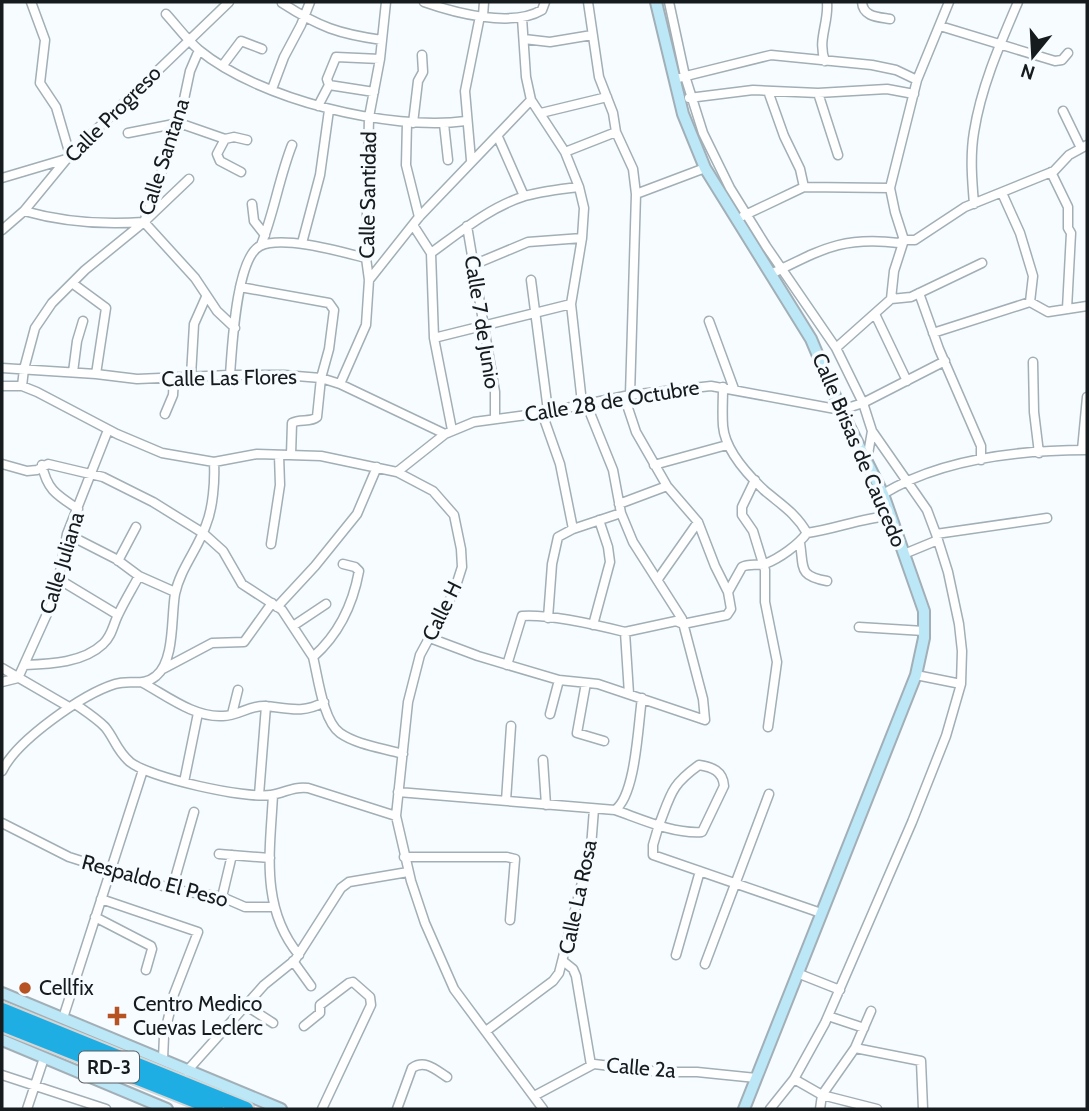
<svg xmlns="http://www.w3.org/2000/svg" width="1089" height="1111" viewBox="0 0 1089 1111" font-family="Cabin,sans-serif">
<rect width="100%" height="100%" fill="#f6fcff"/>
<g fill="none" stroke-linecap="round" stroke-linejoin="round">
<g stroke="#a2afb6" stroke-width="11">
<path id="street" d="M31,2L45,40L40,83L56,107L70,155
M424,2C455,13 512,28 542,10L545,2
M588,2L599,77L613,113L616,132L633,169L636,194L630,395
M669,2L685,76L703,133L730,188L766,246L836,348L863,403L872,431L867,460
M862,2C863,17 878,17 890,19
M282,3C319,27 339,34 382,40
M166,14C177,26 187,40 199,50C260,100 389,131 466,121
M483,16L484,2
M522,18L526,77L531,100L565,152L579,187L584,208L582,238L571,304L582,403
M940,26L1055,61L1062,60L1068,53
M524,39L550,42L592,35
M825,61C817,40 829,23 827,2
M223,65L241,41L262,49
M674,79L771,55L872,65L896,70L917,80L890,188L895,212L904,240L899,243C841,236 821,250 771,274
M917,80L949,2
M329,85L374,92
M272,89L284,57L301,25L310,2
M768,91L784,136L800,169L804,187
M818,93L838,155
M689,98L753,90L818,93L887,89L914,94
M318,106L329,85L327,79L336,57L380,59
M1063,111L1081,148
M541,113L607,97
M407,122L406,165L419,217
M413,123L418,81L423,72L422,55
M444,124L448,160
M128,133L179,123L225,139
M498,137L524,196
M565,152L616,132
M471,160L465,91L480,16
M241,172L220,161L217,154L225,139L234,137L247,140
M1051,172L1068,207V228L1071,233L1067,309
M2,178L66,159
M1002,193L1020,233L1033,276L1030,302L1048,312L1087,306
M636,194L705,168
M252,204L254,221L265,235
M974,204C972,180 970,156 974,132C981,87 1000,44 1018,2
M24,211C63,222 104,225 144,222L195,278L217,311L235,328
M743,216L804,187L890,188
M146,220L189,179
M413,225L431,253L434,338L452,430
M467,226L495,392V419
M2,230L24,211L70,155L229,2
M302,243L320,175L329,110
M261,245C274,213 279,178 292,145
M431,253C460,232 490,207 525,196C543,191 561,189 579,187
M473,265L528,242L582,238
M369,280L419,217L531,100
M531,280L548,411
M72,283L106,308L96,374
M240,287L329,303L334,310L329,349L321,378L317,417C310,423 300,418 292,423L291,455
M919,293L939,349L981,446V460
M891,299L911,297L982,263
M875,314L907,381
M709,321L734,389
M933,333L1030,302
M434,338L571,304
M836,348L891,299L894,271L904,240H915L965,207L1054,171L1069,155L1087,145
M1033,362L1034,412L1039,453
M2,368L96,374L137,379L230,375H284L321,378L340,384L445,434
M73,372L77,341L83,321
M230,375C232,349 236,258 260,246C283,235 342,252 366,258
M191,376L194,324L206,297
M340,384L366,325L369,280L366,258L369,117L380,59L386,2
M2,386H22L37,392L117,434L162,453L214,462L257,454L321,456L397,472L433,491L454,515L461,549L462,567L454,592L420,655L408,702L396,816L411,881L425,923L454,989L543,1109
M22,386L24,369L35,328L52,303L85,270L144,222L179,123L190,71L199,50
M723,387C723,400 722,413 723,426C725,450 747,474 764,490C780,504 796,513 807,533C836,529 861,518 890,516
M624,396L636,432L667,486L698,522L715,566L728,592
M542,413L560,464L573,529
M165,414L173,395L174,378
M1082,450L1087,397
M2,464L27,471L37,470L48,464L103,477L153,502L203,533L223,551L242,584L282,610L309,651L313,657C318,677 323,721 340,733C357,745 383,748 403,754
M42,465C47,490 57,495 78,509
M654,465L727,445
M397,472L445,434L474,422L542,413L630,395L711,386L841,410L863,403L945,361
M755,480L742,507V515L753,531L765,570V602L777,662L768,727
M883,494C942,458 1019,450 1087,450
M619,504L667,486
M67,534L116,559L139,576L175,592
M936,534L1047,518
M800,543C804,568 798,576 827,581
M271,544L280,485L279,455
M904,554L938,540
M118,561L136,527
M658,579L698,522
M60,580L118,615
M277,607L315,566L357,514L377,467
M548,618L552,564L558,537L573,529L621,513
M593,625L610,562L608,547L599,520
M293,626L326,604
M859,627L924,631
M625,632L676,621L683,624L727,615L731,609L728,592L742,567C749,563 757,566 765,564C780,558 798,545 807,533
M430,638L478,656L559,680L598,684L705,720L703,699L682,619L633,542L621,513L613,470L586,403
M313,657C338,635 353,604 359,571L355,567L343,564
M24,665C50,664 83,663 103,644C112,636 113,625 118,615C124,602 132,589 139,576
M507,665L522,616C550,614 597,625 625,632L629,694
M2,668L69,707
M163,669L212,643L244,642L272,603
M916,675L961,684
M2,682L18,678L56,594L67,534L108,430
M143,683C167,696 195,718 223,716C238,716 250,705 265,706C287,708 303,714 324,702
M586,683L577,733L604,741
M75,704C85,711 96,718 105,727C115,739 116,750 130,762C150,778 246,799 271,795C285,793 293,786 308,788L396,816
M232,714L238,690
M550,714L559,680
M543,760L546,805
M2,771C17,740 83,694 115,684C130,679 143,687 156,676C175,661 171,616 175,594C180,569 198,549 206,525C213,508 215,481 214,462
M184,782L198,713
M398,792L615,810C636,795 638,724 642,698
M259,795L266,706
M273,795C270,851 260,908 299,955
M506,801L511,726
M615,810C641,819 673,834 702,832L724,786C723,771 712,767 699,765C671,785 671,794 659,825L658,828L653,845V855L821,913
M2,823L69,857L110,870L176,890L222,897L245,907H273
M219,854L270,858
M404,857H507L515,859L510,920
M172,889L194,812
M222,897L232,855
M101,899L198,932L174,994L164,1036L163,1059
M95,917L151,946L152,949L146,970
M676,955L700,871
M293,961L311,986
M563,961L573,969L576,976L591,1065
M705,964L769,794
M797,973L840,990
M245,1005L273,1023
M828,1016L864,1028
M63,1018L143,770
M304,1026L320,1013V1005L349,983L353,982L370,997L371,1005L322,1109
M486,1031L553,981L559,973L591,847L594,809
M855,1048L921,1061L923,1109
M187,1071L264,985L295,960L341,888L349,882L408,872
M2,1075L106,1109
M794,1079L822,1095L877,1109
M534,1096L594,1064L660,1072H697L756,1078
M27,1109L44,1058
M397,1109L412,1068C425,1059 436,1070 447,1077
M770,1109L794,1079L825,1023L912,822L946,736L961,684L962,651L959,624L948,572L936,534L927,510L872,431
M820,1109L822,1095L855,1048L871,1011"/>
</g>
<g stroke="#a2afb6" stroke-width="14">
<path id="secondary" d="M656,2L683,114L705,168L811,339L841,410L883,494L924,611V638L916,675L744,1109
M2,993L281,1109
M2,1040L167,1109"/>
</g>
<g stroke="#d5d6d6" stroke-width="18">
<path id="highway" d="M2,1010L246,1109
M2,1024L216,1109"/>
</g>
<use href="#street" stroke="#fff" stroke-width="8"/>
<use href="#secondary" stroke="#bce7f7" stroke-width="10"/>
<use href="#highway" stroke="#1faee4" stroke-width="14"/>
</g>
<g fill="#b75223" stroke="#f6fcff" stroke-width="2.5">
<circle cx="25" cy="988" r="7"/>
<path d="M113.5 1005.5h7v7h7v7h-7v7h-7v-7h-7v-7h7z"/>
</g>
<g text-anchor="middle" stroke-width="7" stroke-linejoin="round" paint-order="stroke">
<rect fill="#f6fcff" stroke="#595e61" stroke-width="2" x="79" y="1051.5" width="60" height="31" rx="5"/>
<g font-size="19" font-weight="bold" fill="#161b1d">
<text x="109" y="1074">RD-3</text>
</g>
<g font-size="21" fill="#161b1d" stroke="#f6fcff">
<text transform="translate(113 114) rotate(-45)" y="7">Calle Progreso</text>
<text transform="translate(164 157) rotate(-72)" y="7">Calle Santana</text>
<text transform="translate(368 195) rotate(-89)" y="7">Calle Santidad</text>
<text transform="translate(482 322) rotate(81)" y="7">Calle 7 de Junio</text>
<text transform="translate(229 378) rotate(-1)" y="7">Calle Las Flores</text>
<text transform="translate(612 401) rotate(-9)" y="7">Calle 28 de Octubre</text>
<text transform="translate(859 450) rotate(67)" y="7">Calle Brisas de Caucedo</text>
<text transform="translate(62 563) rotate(-73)" y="7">Calle Juliana</text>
<text transform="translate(442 611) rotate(-64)" y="7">Calle H</text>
<text transform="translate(155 881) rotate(15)" y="7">Respaldo El Peso</text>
<text transform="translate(578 897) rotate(-78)" y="7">Calle La Rosa</text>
<text transform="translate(641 1068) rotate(5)" y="7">Calle 2a</text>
</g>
<g font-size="21" fill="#161b1d" stroke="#f6fcff" text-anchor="start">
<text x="39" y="995">Cellfix</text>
<text x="133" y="1011">Centro Medico<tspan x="133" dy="24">Cuevas Leclerc</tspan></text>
</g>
</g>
<rect width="1089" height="1111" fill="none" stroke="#161b1d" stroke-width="7"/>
<g transform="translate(1033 56) rotate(198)" stroke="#f6fcff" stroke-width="5" paint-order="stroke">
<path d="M0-5L12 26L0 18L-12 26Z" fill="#161b1d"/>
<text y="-10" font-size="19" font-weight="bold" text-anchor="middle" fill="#161b1d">N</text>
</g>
</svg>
